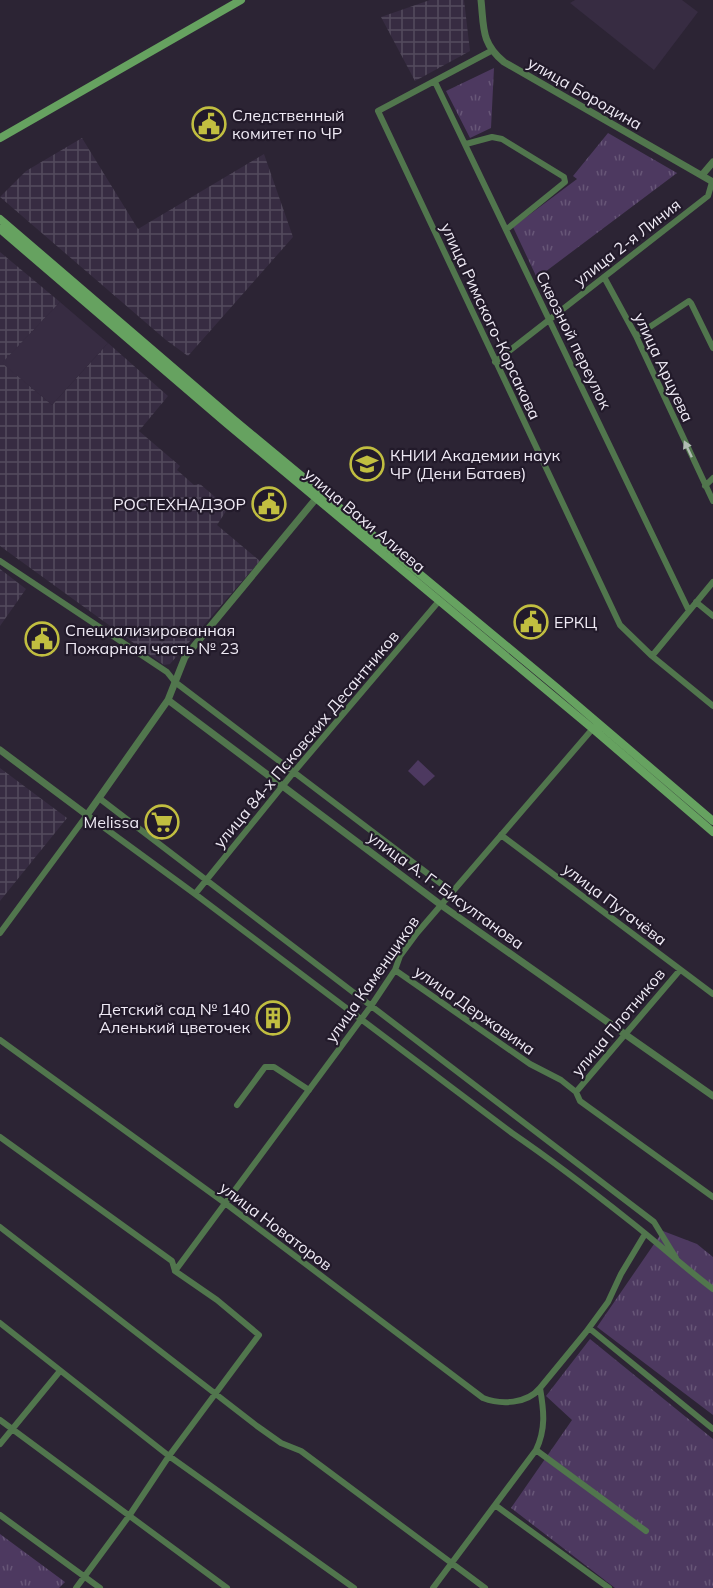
<svg xmlns="http://www.w3.org/2000/svg" width="713" height="1588" viewBox="0 0 713 1588" font-family="Mulish,sans-serif">
<defs>
<pattern id="industrial-grid" width="8" height="8" patternUnits="userSpaceOnUse" patternTransform="scale(1.5)"><rect width="8" height="8" fill="#372c42"/><path d="M0 4h8M4 0v8" fill="none" stroke="#544b5e"/></pattern>
<pattern id="grass-tufts" width="24" height="20" patternUnits="userSpaceOnUse" patternTransform="scale(1.5)"><rect width="24" height="20" fill="#4d3960"/><path d="M3 7l-1-3M5 7V3M7 7l1-3M15 17l-1-3M17 17v-4M19 17l1-3" fill="none" stroke="#675677"/></pattern>
</defs>
<rect width="100%" height="100%" fill="#2c2434"/>
<path fill="url(#industrial-grid)" d="M430,0H464L470,51L415,81L381,17Z
M82,138L138,229L264,154L293,237L188,356L166,340L0,197L26,171Z
M0,252L60,302L3,363L52,405L108,343L168,396L139,431L180,466L177,470L194,485L200,484L228,508L217,525L260,561L170,664L164,665L0,546Z
M0,569L26,589L0,626Z
M0,768L67,818L0,901Z"/>
<path fill="#372c42" d="M575,0H682L698,12L654,70L570,3Z
M60,302L108,343L52,405L2,363Z"/>
<path fill="url(#grass-tufts)" d="M494,68L491,128L470,138L446,91Z
M608,133L677,173L537,278L513,227L577,179L573,176Z
M663,1231L697,1244L713,1257V1415L597,1327Z
M590,1339L713,1439V1588H615L511,1508L572,1420L546,1396Z
M0,1534L65,1582L59,1588H0Z"/>
<path fill="#4d3960" d="M418,760L435,776L424,786L408,771Z"/>
<g fill="none" stroke-linecap="round" stroke-linejoin="round">
<path stroke="#51764d" stroke-width="6" d="M491,51L378,111L620,625L652,656L713,706
M435,82L689,611
M466,144L492,137L502,139L564,177L565,182L507,229
M604,277L636,336L713,501
M636,336L689,301L691,303L713,348
M495,362L708,196L712,182
M705,486L713,478
M0,561L167,672L175,682L452,892
M696,602L713,616
M652,656L713,582
M99,798L654,1222L676,1258
M501,835L713,994
M195,894L293,773L439,601
M0,933L87,815L195,894L512,1133C553,1161 592,1191 631,1222C659,1244 685,1268 713,1289
M395,970L530,1064L561,1080L576,1092L580,1101L713,1197
M0,1040L225,1203L483,1398C501,1405 527,1404 540,1388
M576,1092L680,970
M237,1105L265,1067H274L309,1090
M0,1137L172,1261L175,1271L217,1300L259,1335L169,1456L129,1516L76,1588
M0,1227L257,1426L281,1443L301,1451L485,1588
M175,1271L371,1006L395,970L400,956L417,933L595,726
M0,1323L169,1456L354,1588
M589,1328L713,1429
M0,1420L227,1588
M0,1444L60,1371
M536,1450L646,1531
M495,1505L609,1588
M0,1515L100,1588
M433,1588L536,1450C546,1429 544,1411 540,1388L586,1332L608,1302L621,1274L645,1234"/>
<path stroke="#51764d" stroke-width="7" d="M481,0C484,28 481,43 504,62L713,182
M702,175L713,162
M168,700L441,905L713,1096
M0,750L87,815L168,700L185,657L319,495"/>
<path stroke="#66a260" stroke-width="8" d="M0,138L241,0
M0,219L233,419L556,687L713,821
M0,229L226,423L593,729L713,832"/>
</g>
<defs><path id="oneway-solid" d="M-6-.8H1V-3.2L6.5 0L1 3.2V.8H-6Z" transform="scale(1.5)"/></defs>
<use fill="#b0bcb2" href="#oneway-solid" transform="translate(688 449) rotate(-115)"/>
<defs>
<g id="civic-ring" transform="scale(1.725)"><circle r="9.5" fill="#221a2a" stroke="#c1be40" stroke-width="1.5"/><path d="M-.6-6.5H3V-4.5H.6V-3L4-1V1h2V6H-6V1h2V-1L-.6-3ZM-1.2 2.5V6h2.4V2.5Z" fill="#c1be40"/></g>
<g id="university-ring" transform="scale(1.725)"><circle r="9.5" fill="#221a2a" stroke="#c1be40" stroke-width="1.5"/><path d="M0-5L7-2L0 1L-7-2ZM-4 1L0 2.5L4 1V4Q0 6-4 4Z" fill="#c1be40"/></g>
<g id="supermarket-ring" transform="scale(1.725)"><circle r="9.5" fill="#221a2a" stroke="#c1be40" stroke-width="1.5"/><path d="M-6-5.5h2.5l.6 2H6L4.5 2H-2.5L-4.4-4H-6ZM-1.5 3.2a1.3 1.3 0 1 0 .1 0ZM3 3.2a1.3 1.3 0 1 0 .1 0Z" fill="#c1be40"/></g>
<g id="building-ring" transform="scale(1.725)"><circle r="9.5" fill="#221a2a" stroke="#c1be40" stroke-width="1.5"/><path d="M-4-6H4V6H1V3H-1V6H-4ZM-2.5-4.3h1.7v1.8h-1.7ZM.8-4.3h1.7v1.8H.8ZM-2.5-1h1.7V.8h-1.7ZM.8-1h1.7V.8H.8Z" fill="#c1be40"/></g>
</defs>
<g fill-rule="evenodd">
<use href="#civic-ring" x="209" y="124"/>
<use href="#university-ring" x="367" y="464"/>
<use href="#civic-ring" x="269" y="504"/>
<use href="#civic-ring" x="531" y="622"/>
<use href="#civic-ring" x="42" y="639"/>
<use href="#supermarket-ring" x="162" y="822"/>
<use href="#building-ring" x="273" y="1018"/>
</g>
<g text-anchor="middle" stroke-width="4.5" stroke-linejoin="round" paint-order="stroke">
<g font-size="16" fill="#efeaf5" stroke="#221a2a">
<text transform="translate(585 93) rotate(30)" y="6">улица Бородина</text>
<text transform="translate(627 242) rotate(-38)" y="6">улица 2-я Линия</text>
<text transform="translate(491 321) rotate(65)" y="6">улица Римского-Корсакова</text>
<text transform="translate(574 340) rotate(64)" y="6">Сквозной переулок</text>
<text transform="translate(664 367) rotate(65)" y="6">улица Арцуева</text>
<text transform="translate(365 520) rotate(40)" y="6">улица Вахи Алиева</text>
<text transform="translate(306 739) rotate(-50)" y="6">улица 84-х Псковских Десантников</text>
<text transform="translate(446 890) rotate(36)" y="6">улица А. Г. Бисултанова</text>
<text transform="translate(615 904) rotate(37)" y="6">улица Пугачёва</text>
<text transform="translate(372 979) rotate(-55)" y="6">улица Каменщиков</text>
<text transform="translate(475 1010) rotate(35)" y="6">улица Державина</text>
<text transform="translate(618 1022) rotate(-50)" y="6">улица Плотников</text>
<text transform="translate(276 1226) rotate(37)" y="6">улица Новаторов</text>
</g>
<g font-size="16" fill="#efeaf5" stroke="#221a2a" text-anchor="start">
<text x="232" y="121">Следственный<tspan x="232" dy="18">комитет по ЧР</tspan></text>
<text x="390" y="461">КНИИ Академии наук<tspan x="390" dy="18">ЧР (Дени Батаев)</tspan></text>
<text x="246" y="510" text-anchor="end">РОСТЕХНАДЗОР</text>
<text x="554" y="628">ЕРКЦ</text>
<text x="65" y="636">Специализированная<tspan x="65" dy="18">Пожарная часть № 23</tspan></text>
<text x="139" y="828" text-anchor="end">Melissa</text>
<text x="250" y="1015" text-anchor="end">Детский сад № 140<tspan x="250" dy="18">Аленький цветочек</tspan></text>
</g>
</g>
</svg>
